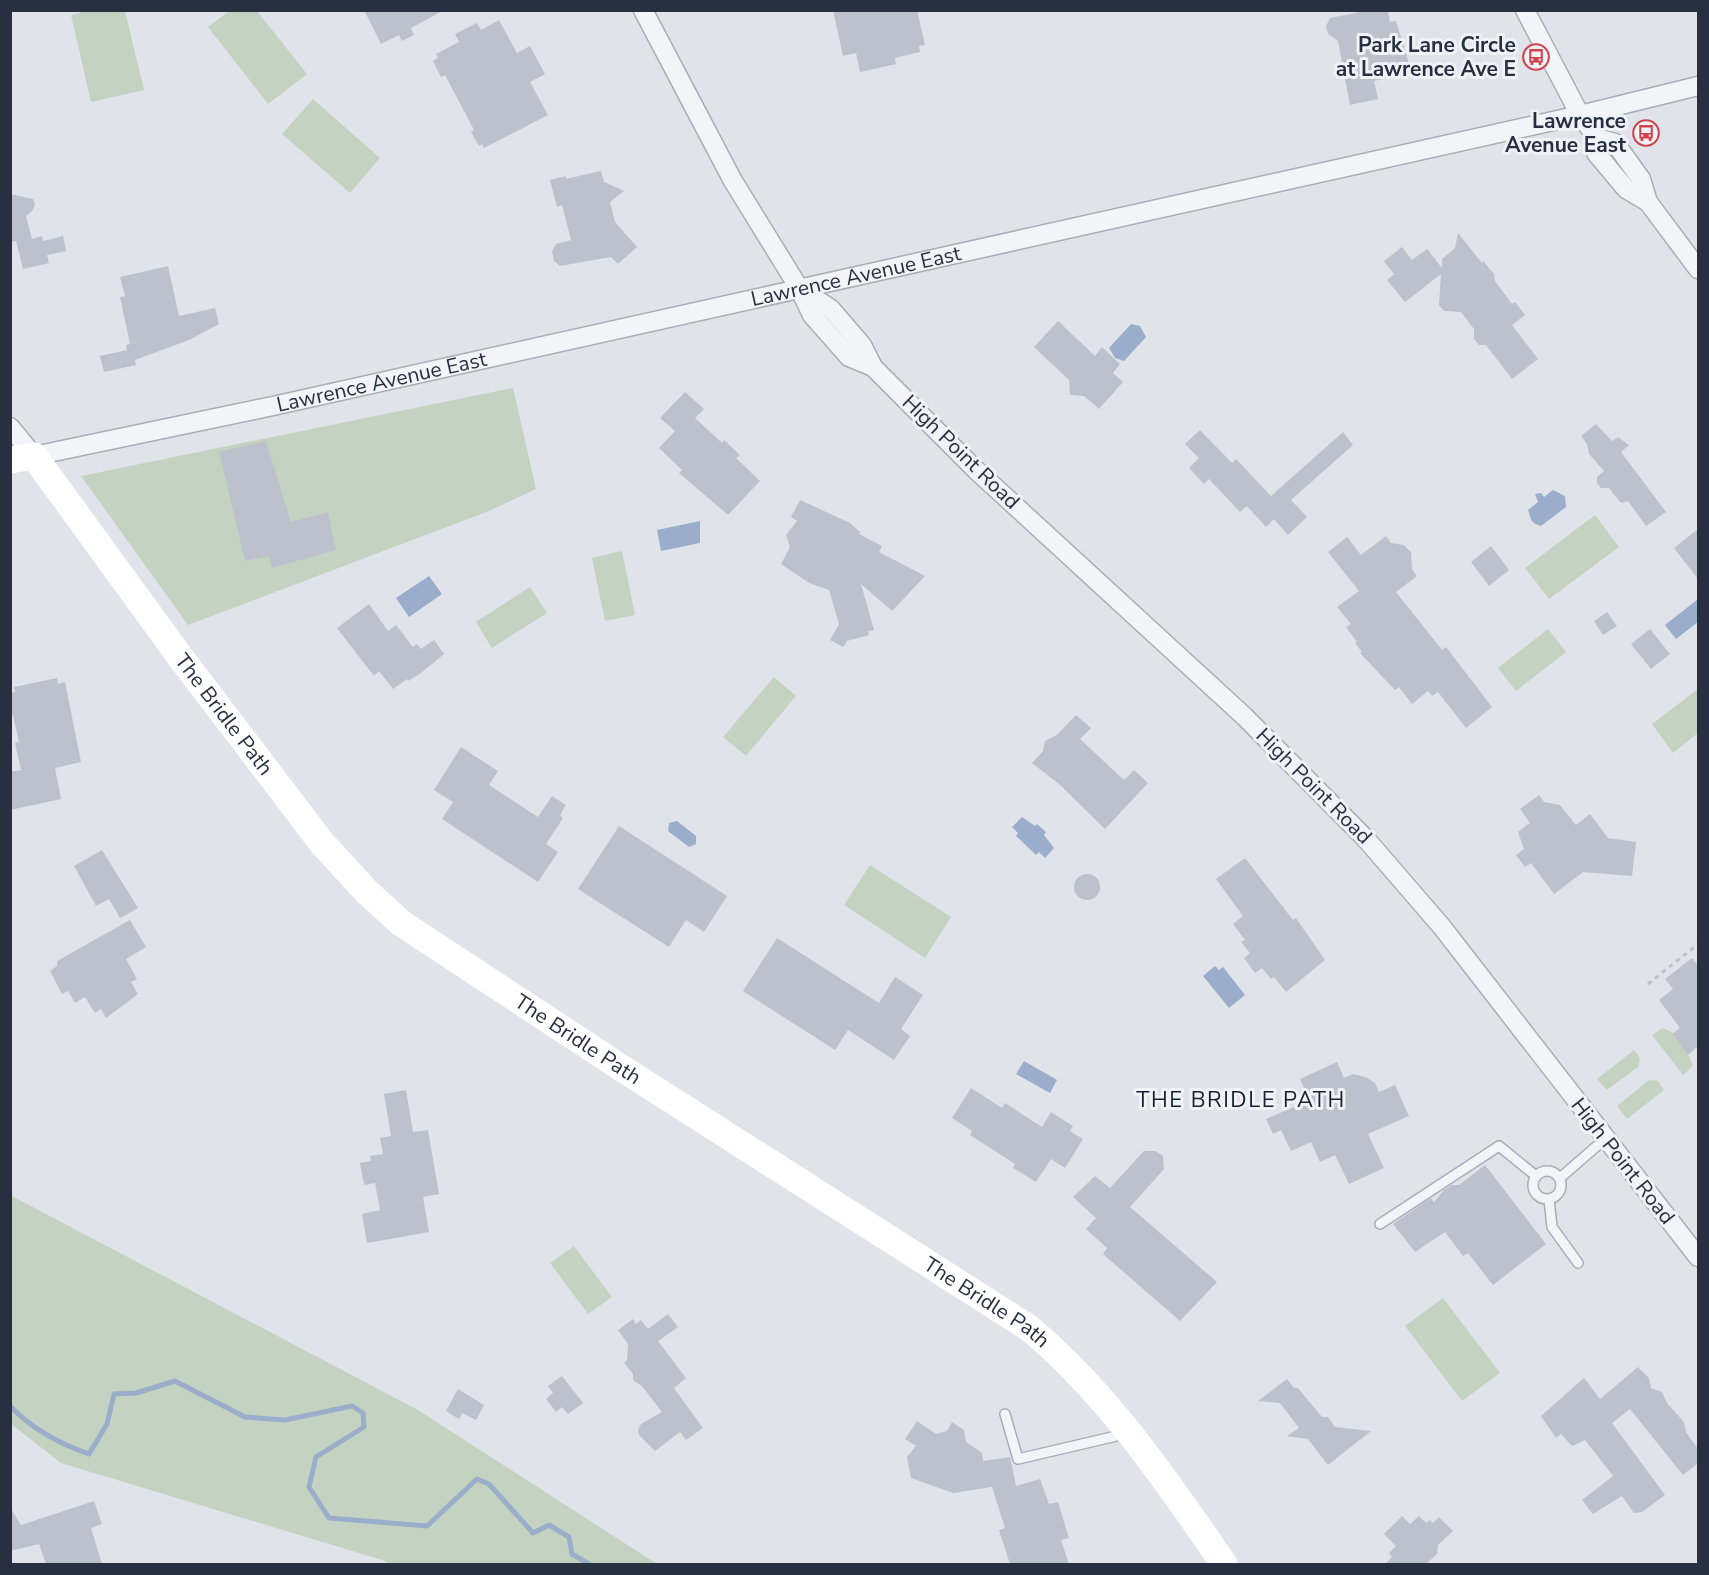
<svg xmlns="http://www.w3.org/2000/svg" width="1709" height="1575" viewBox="0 0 1709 1575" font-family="'Nunito Sans',sans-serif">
<rect width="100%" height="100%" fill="#e0e3e9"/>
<path fill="#c4d3c1" d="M90,10L125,11L144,90L91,102L71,15Z
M229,11H257L307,74L268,104L208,27Z
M313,99L380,158L350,193L282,134Z
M513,388L536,489L489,511L188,625L81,476Z
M1595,515L1619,547L1549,599L1525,568Z
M622,551L635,615L605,621L592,558Z
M530,587L547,613L492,648L476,622Z
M1548,629L1566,652L1516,691L1498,668Z
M774,677L796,696L746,756L723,737Z
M1698,689V733L1673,753L1652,724Z
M870,865L951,917L925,958L844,905Z
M1662,1028C1679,1032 1687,1050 1693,1066L1683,1075L1652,1035Z
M1634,1050L1640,1058L1638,1067L1607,1090L1597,1079Z
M1649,1080L1658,1081L1664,1090L1627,1119L1617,1106Z
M10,1195L418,1410L657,1564H390L382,1560L61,1463L11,1424Z
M574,1246L612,1297L588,1314L550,1263Z
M1443,1298L1500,1373L1462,1401L1405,1326Z"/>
<path fill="#9aadca" d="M1131,324L1140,326L1146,337L1124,361L1115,358L1109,348Z
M1553,490L1565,496L1566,507L1541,526C1529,522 1532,520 1528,510L1538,502L1535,494L1541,493L1544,497Z
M700,521V543L661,551L657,530Z
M429,576L442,594L409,617L396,598Z
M1698,599V622L1676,639L1665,625Z
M1022,817L1035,826L1037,824L1046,832L1044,835L1054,848L1045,858L1039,852L1036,855L1016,836L1018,833L1012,827Z
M677,821L696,836V844L689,847L668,831L669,823Z
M1215,966L1219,970L1223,967L1245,995L1229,1008L1203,976Z
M1024,1061L1057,1080L1050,1093L1016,1074Z"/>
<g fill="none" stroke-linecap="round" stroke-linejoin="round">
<path stroke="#9aadca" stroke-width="5" d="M10,1406C32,1429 60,1444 89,1454L107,1424L114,1394L136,1393L175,1381L245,1417L285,1420L352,1406L363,1413L364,1427L316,1457L309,1487L329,1518L427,1526L477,1479L489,1484L533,1533L549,1525L569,1537L572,1554L589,1564"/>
</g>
<path fill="#bdc1cc" d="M364,10H444L411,28L414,35L402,41L399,35L381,44Z
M833,10H917L925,45L919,46L920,52L895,58L896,64L860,72L856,53L843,56Z
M1365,11H1388L1390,22L1396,21L1412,73L1374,81L1378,99L1350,105L1338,41L1328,34L1326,26L1330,18Z
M499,20L517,53L530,46L545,74L530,82L548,115L484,148L482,144L479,146L471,132L474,130L445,75L441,77L433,61L438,58L436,54L459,42L455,34L477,23L481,30Z
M601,171L604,182L624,191L610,202L615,222L637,247L618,264L611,257L560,266L554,261L552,251L556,244L571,240L562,205L557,207L550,180L566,176V179Z
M10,194L33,199L35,204L33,210L26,216L32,239L42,236L43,241L63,236L66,251L47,255L49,263L23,269L16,241L10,242Z
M1458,233L1482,263L1483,261L1494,274L1495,281L1512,304L1515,302L1525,315L1512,325L1538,359L1512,379L1486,345H1479L1474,339V329L1461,312L1444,311L1439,305L1441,274L1405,302L1387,280L1394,274L1384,261L1402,247L1412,260L1427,249L1442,268V259L1455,248Z
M168,266L179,316L215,308L219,324L189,340L135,360L136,365L104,372L100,356L127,350L126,345L130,344L120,297L125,296L120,277Z
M1058,321L1095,356L1102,347L1120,364L1113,373L1123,382L1099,409L1084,396L1070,395L1069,380L1034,347Z
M685,392L704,409L695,418L722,443L724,440L740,455L736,458L760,481L728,515L679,473L682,470L659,448L675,431L660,418Z
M1596,424L1612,441L1618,437L1629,445L1621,452L1666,512L1646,526L1628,501L1621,503L1609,488H1601L1597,483V477L1604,471L1589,454L1587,444L1581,436Z
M1200,430L1232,463L1236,459L1271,496L1343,432L1353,445L1291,500L1307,517L1288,535L1274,519L1266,527L1247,506L1240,512L1209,479L1204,484L1189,468L1199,458L1185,444Z
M266,441L291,522L328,512L336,550L272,568L269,556L245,561L219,452Z
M800,500L850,523L860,532L859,534L882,546L879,552L925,576L892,611L861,584L874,630L868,631L869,635L847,641L843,647L830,640L839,624L829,590L809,583L781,564L790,547L786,535L797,521L791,517Z
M1698,529V579L1674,548Z
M1386,536L1391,543L1404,545L1411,552L1412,569L1417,576L1396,592L1442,650L1446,647L1492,707L1466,728L1438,692L1432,696L1428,691L1412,704L1399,687L1395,690L1360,653L1362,652L1355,643L1357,642L1346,627L1351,624L1337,607L1359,591L1328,552L1347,537L1361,555Z
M1491,546L1509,570L1489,586L1471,562Z
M369,604L388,631L396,625L413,647L417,644L421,649L434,640L444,654L421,673L408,681L407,679L393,689L379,671L374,676L337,628Z
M1607,612L1617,626L1603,635L1594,621Z
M1650,629L1670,654L1651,669L1631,644Z
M57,678L58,684L65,682L81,762L55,768L61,799L10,810V772L21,770L15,743L19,742L13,715H10V693L15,692L14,687Z
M1076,715L1091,728L1080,739L1124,780L1134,770L1148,783L1105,829L1059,784L1032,763L1043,751L1045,741L1057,735Z
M461,747L498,771L489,785L538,817L552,796L566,805L560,815L563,818L546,844L558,852L538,882L442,819L453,802L434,790Z
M1539,795L1544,802L1560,805L1576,825L1590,814L1608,838L1636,842L1632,876L1583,872L1554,894L1531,863L1525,867L1516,855L1524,849L1518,832L1530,823L1520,809Z
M619,826L727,896L704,932L686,920L669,947L578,889Z
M102,850L138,908L120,918L109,899L96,906L74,866Z
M1245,858L1293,920L1296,918L1325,960L1286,992L1274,977L1271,979L1262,968L1255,973L1244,958L1250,953L1241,942L1245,940L1233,924L1243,916L1216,879Z
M1074 887a13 13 0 1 1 26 0a13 13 0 1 1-26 0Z
M130,920L146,947L126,959L137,979L131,982L138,994L106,1018L101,1009L95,1013L85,997L75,1003L68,991L62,994L50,971L57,966V961Z
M777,938L879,1003L895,977L923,995L901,1029L910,1036L894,1060L848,1030L835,1050L743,991Z
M1692,958L1698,966V1046L1688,1055L1672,1034L1680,1028L1659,1000L1673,989L1665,979Z
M1337,1062L1344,1078L1353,1074L1366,1077L1375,1083L1379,1092L1395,1085L1409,1116L1368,1134L1384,1168L1349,1184L1335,1155L1320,1162L1311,1142L1291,1151L1281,1130L1273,1134L1266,1119L1296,1106L1308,1096L1300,1079Z
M971,1088L1002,1108L1005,1103L1042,1127L1051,1112L1073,1126L1070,1131L1083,1139L1065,1168L1051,1159L1036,1182L1013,1168L1015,1164L970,1135L972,1131L952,1118Z
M406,1090L413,1132L428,1130L439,1194L423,1197L429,1232L367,1243L362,1214L380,1210L375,1183L364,1185L360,1163L371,1161L370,1156L383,1154L380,1138L391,1136L384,1094Z
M1144,1151H1155L1163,1156L1164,1169L1130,1207L1217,1282L1180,1321L1103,1254L1107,1248L1086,1229L1096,1218L1073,1197L1095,1176L1110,1188Z
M1485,1165L1546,1244L1493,1285L1468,1253L1463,1256L1445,1232L1415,1252L1393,1224L1431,1198L1434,1202L1444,1190L1452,1185H1459Z
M668,1314L678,1327L658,1341L686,1378L674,1388L703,1428L686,1440L680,1432L655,1451L639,1435L638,1430L641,1424L662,1412L642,1386L633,1380V1374L624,1363L627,1360L628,1344L618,1330L633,1319L636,1324L641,1320L648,1329Z
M1638,1367L1649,1378L1651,1388L1662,1392L1667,1403L1684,1422L1686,1432L1698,1449V1463L1683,1475L1630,1409L1612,1423L1665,1495L1642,1512L1634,1513L1622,1496L1593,1514L1582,1500L1613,1476L1585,1440L1572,1446L1561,1434L1556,1438L1541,1416L1584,1378L1600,1399Z
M562,1376L583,1403L568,1414L562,1407L556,1412L546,1399L553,1393L548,1386Z
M1287,1379L1294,1388H1298L1322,1417H1328L1335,1427L1371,1431L1328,1465L1308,1439L1287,1436L1299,1428L1280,1403L1258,1401Z
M458,1389L484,1405L476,1420L462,1413L459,1419L446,1411Z
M917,1421L936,1434L947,1431L952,1422L964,1430L966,1442L982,1453L983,1461L1010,1457L1016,1486L1040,1479L1049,1504L1058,1502L1069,1538L1061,1540L1069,1564H1010L999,1530L1005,1528L992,1487L953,1493L911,1478L907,1457L916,1446L905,1439Z
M94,1501L102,1524L91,1528L102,1564H46L39,1544L10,1551V1507L21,1525Z
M1402,1516L1410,1524L1419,1516L1426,1523L1430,1520L1433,1523L1439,1517L1453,1531L1438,1545L1437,1554L1426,1564H1385L1392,1557L1389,1553L1396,1546L1384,1534Z"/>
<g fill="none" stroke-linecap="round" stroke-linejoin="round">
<g stroke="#a9adb7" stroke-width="12">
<path id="lane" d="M1533 1185a14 14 0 1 1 28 0a14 14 0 1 1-28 0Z
M1560,1178L1606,1138
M1549,1199L1552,1227L1578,1263
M1380,1224L1499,1146L1536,1176
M1005,1414L1018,1459L1125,1434"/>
</g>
<g stroke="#a9adb7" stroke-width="21">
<g id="street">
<path d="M643,10L733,181L799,288L812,315L849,357L873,367"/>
<path d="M1525,10L1580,115L1597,138L1615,143L1641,179L1648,202L1698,269"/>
<path d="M1597,138L1596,153L1626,189L1648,202"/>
<path d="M799,288L831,309L862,345L873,367L976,470L1245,717L1366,839L1442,927L1698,1257"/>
<path id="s1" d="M10,427L34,456L273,406L1580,115L1698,86"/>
</g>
</g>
<path stroke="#bec1c8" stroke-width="3" stroke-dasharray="4.5 4.5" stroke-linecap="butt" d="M1648,984L1698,944"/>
<use href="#lane" stroke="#f3f4f7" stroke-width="9"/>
<use href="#street" stroke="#f3f4f7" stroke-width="18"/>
<path stroke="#fff" stroke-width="27" id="s2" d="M10,460L34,456L181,658L322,843L367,892L401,923L620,1067L1029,1328C1108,1394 1166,1480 1224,1564"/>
</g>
<defs>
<g id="bus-ring" transform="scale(1.35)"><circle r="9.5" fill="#eff2f7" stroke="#d1424a" stroke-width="1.5"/><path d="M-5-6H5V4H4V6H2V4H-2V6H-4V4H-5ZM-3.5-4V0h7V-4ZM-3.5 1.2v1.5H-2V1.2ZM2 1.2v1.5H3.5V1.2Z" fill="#d1424a"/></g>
</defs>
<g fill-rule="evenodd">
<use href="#bus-ring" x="1536" y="57"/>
<use href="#bus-ring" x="1646" y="133"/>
</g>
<g text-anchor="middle" stroke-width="6" stroke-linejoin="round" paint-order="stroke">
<g font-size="21" font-weight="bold" fill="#282f41" stroke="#eff2f7" text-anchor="end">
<text x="1516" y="52">Park Lane Circle<tspan x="1516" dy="24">at Lawrence Ave E</tspan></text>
<text x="1626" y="128">Lawrence<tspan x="1626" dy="24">Avenue East</tspan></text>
</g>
<g font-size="21" fill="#282f41" stroke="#eff2f7">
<text dy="7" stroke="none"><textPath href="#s1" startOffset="879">Lawrence Avenue East</textPath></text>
<text dy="7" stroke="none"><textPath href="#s1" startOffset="393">Lawrence Avenue East</textPath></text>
<text transform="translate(961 452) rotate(44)" y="7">High Point Road</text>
<text dy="7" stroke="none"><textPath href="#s2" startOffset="345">The Bridle Path</textPath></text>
<text transform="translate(1314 786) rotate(45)" y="7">High Point Road</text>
<text dy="7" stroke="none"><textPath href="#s2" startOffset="831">The Bridle Path</textPath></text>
<text transform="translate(1623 1161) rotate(52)" y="7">High Point Road</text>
<text dy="7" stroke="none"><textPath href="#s2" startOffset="1317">The Bridle Path</textPath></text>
</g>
<g font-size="22" letter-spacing="1.5" fill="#1a2032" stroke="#eff2f7">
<text x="1241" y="1107">THE BRIDLE PATH</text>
</g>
</g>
<rect width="1709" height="1575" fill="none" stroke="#282f41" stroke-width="24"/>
</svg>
